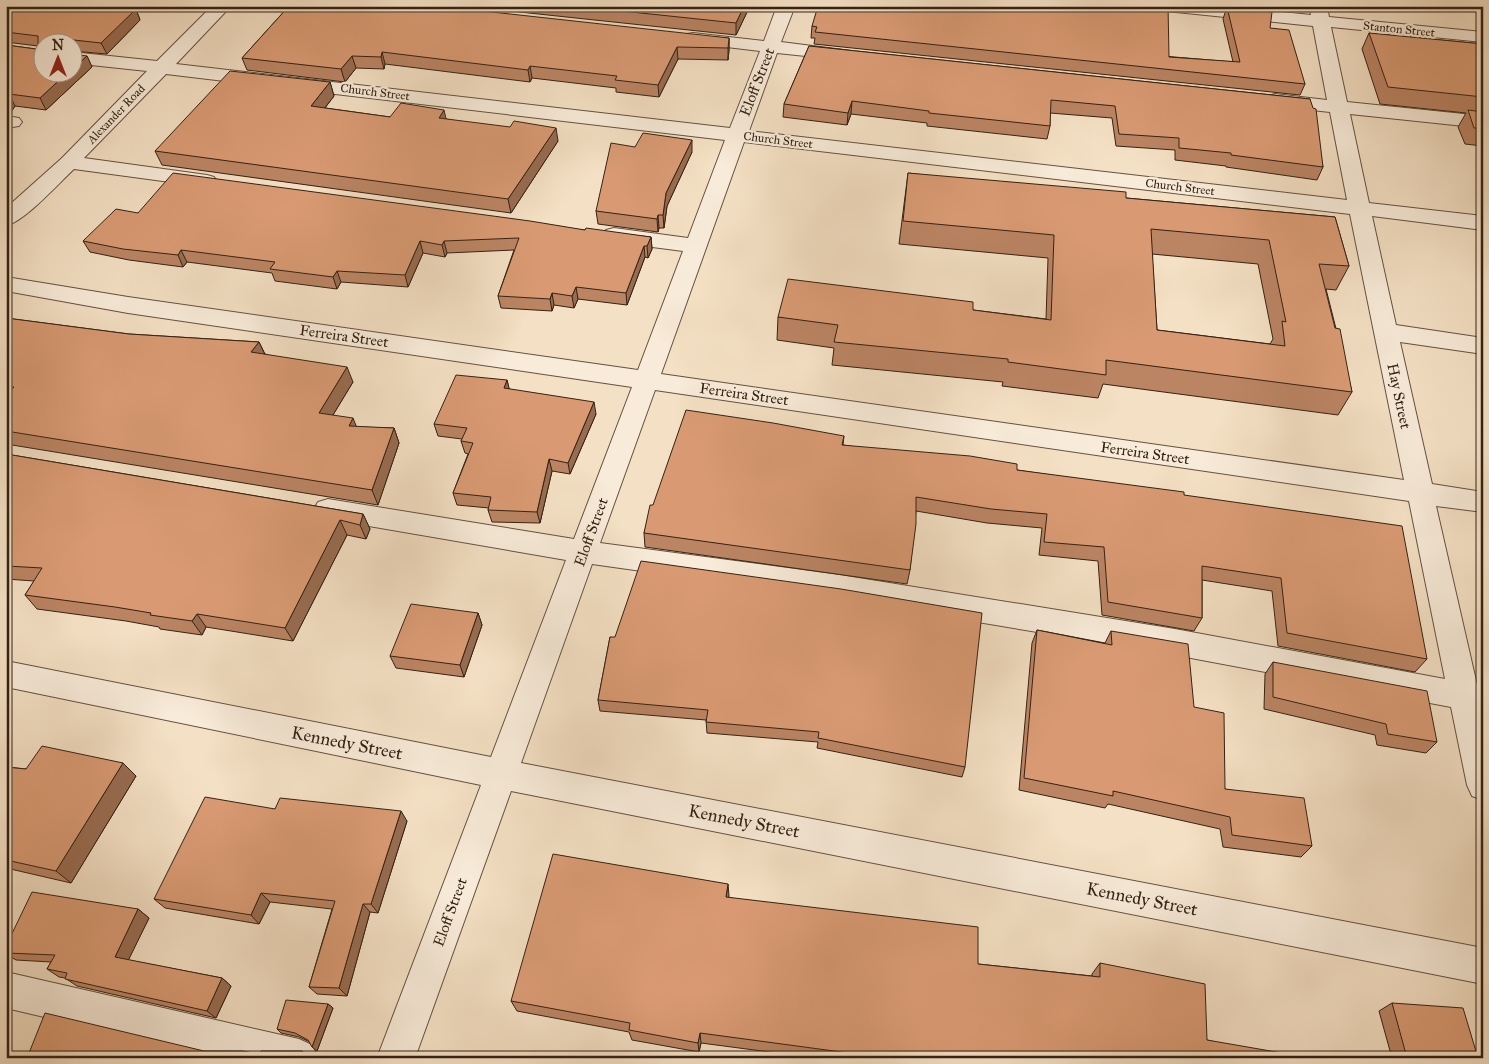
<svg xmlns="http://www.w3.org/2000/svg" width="1489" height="1064" viewBox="0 0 1489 1064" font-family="'IM FELL Great Primer',serif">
<rect width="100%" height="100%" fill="#f4e0c4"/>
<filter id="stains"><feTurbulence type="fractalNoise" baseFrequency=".004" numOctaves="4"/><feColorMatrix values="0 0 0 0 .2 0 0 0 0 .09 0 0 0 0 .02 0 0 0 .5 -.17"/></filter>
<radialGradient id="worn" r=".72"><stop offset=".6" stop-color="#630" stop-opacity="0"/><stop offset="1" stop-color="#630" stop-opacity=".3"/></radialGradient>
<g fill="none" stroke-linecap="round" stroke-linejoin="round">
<g stroke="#635240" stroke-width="2">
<path id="minor" d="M212,6H231L176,64L730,128L760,51L693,43L687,42L684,38L687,34L693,33L764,41L777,6H795L781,42L844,50L850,51L853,55L850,59L844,60L777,53L749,131L1347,200L1330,112L1275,106L1268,104L1265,100L1268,96L1275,94L1327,100L1313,26L1166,11L1160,10L1157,6H1222L1311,15L1309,6H1327L1329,17L1483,32V42L1331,27L1347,102L1483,116V128L1350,114L1369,203L1483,216V230L1372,216L1396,325L1483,338V354L1400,342L1432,484L1483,492V512L1436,506L1477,685L1483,686V800L1472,796L1467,785L1451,707L1175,655L840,599L592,564L521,763L1483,948V984L511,791L415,1058H377L481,785L6,687V661L491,757L566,560L328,519L318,516L314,509L318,502L328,499L574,539L632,387L128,313L6,291V277L128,297L638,370L683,251L614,242L606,240L603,235L606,230L614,228L688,238L725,140L166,74L84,158L207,175L214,177L217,181L214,185L207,187L74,169C58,184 26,220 6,226V208L62,158L147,71L72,63V52L157,61ZM744,142L1350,214L1404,480L661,374ZM655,390L1409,501L1445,679L1175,629L840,575L600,543Z
M6,116L19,118L22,122L19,126L6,128Z
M6,972L299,1039L312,1045L318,1058H218L6,1008Z"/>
</g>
<use href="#minor" fill="#f8ebd9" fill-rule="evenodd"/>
</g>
<path fill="#bb8463" stroke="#332214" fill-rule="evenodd" d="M6,6L137,12L140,20L107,54L72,51V42H42V72L87,56L92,67L46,110L15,106L9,115H6V45L36,49L38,47V46L6,42Z
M289,6L729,38V50L728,60L678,59L659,97L616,92V88L532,78L530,82L385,64L384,69L356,68L345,82L247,70L242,58Z
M463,6H750L736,35Z
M1242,6H1269L1268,9Z
M1227,7L1270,28L1305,84L1300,95L814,44L815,38H811L812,26L1233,62L1223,19Z
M1369,33L1483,44V146L1465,144L1458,127L1466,113L1380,104L1362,49Z
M809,46L1310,99L1323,167L1317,180L1226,167V166L1175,160V150L1116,146L1112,118L1050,113V126L1047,139L927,126V123L851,114L847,125L783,117L784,104Z
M330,82L334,96L325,108L390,117L446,119L558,141L511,213L162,165L155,151Z
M635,147L692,152L667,206L664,228H659L658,232L598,224L596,211Z
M908,173L1126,198L1335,217L1349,266L1336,290L1326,289L1352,392L1338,415L1103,384L1098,398L1002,386L1003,382L832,365L834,348L777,340L778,317L973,310L1046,319L1048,258L899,244ZM1152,254L1258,264L1273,339L1270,344L1157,330Z
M138,213L585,230L651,237L652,249L648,258L645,257L627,305L578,299L574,308L554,305L552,311L501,308L498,296L514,250L447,253L445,257L423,253L408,287L341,282L337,289L275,281L272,273L187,262L183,267L129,260L90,252L83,241Z
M6,318L129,334L259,342L265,354L353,382L333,415L357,427L394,428L399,443L378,505L6,444Z
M507,380L509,389L596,414L570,474L552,471L540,523L492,522L488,510L489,508L457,505L453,493L468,454L465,453L461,441L462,439L438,436L434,424Z
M1483,401V415L1480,405Z
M844,436L843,445L1017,470L1184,495L1427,659L1415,672L1278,646L1272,591L1202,580V618L1194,631L1102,615L1098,561L1039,555L1042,528L987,523L916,511L910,570L907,584L645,547L644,533L653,505Z
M6,454L363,514L370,529L366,539L347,535L293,641L206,627L202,635L160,629L159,627L126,621L37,609L25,595L34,581L6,579Z
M478,613L482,625L464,677L396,668L390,656Z
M1037,630L1105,643L1111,631L1194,707L1225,789L1312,846L1301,857L1223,847L1220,829L1108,804L1105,808L1019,790L1032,643Z
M610,637L965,767L962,777L817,748L818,742L707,733L706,720L600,711L598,700Z
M1273,662L1437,742L1426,753L1377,745L1375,735L1264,709L1265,674Z
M123,763L136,776L71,883L6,868V767L26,769Z
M275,809L407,821L378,913L370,912L347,996L317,994L309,987L332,909L270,902L259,924L165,908L154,899Z
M728,897L978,964L1092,976V974L1100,963L1207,1040L1283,1058H815L701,1043L699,1052L632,1040L629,1032L517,1011L511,1001Z
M138,909L149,918L128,960L222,978L231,986L216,1018L77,986L65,978L59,977L47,969L51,962L16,960L6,954V946Z
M1392,1003L1478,1058H1392L1379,1011Z
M328,1004L333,1008L317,1051L310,1042L299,1037L281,1033L277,1029Z"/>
<path fill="#986c50" stroke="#332214" d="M125,6H143L137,12L140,20L107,54L101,43L124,8Z
M744,6H750L736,35V23Z
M729,38V50L728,60V48Z
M677,47L678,59L659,97L658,85Z
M382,52L385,64L384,69L381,57Z
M87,56L92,67L46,110L40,98L68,72H72V69Z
M352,56L356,68L345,82L341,69Z
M530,66L532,78L530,82L528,70Z
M330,82L334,96L316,119L311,106Z
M9,94L15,106L9,115L6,110V98Z
M852,101L851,114L847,125L848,113Z
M444,110L447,123L439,118Z
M556,128L558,141L511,213L508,199Z
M692,140V152L667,206L664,228L663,215L666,193Z
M658,215L659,228L658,232L657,219Z
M651,237L652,249L648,258L647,246Z
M420,241L423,253L408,287L405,275Z
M444,241L447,253L445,257L442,245Z
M644,246L645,257L627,305L626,293Z
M181,250L187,262L183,267L178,255Z
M337,271L341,282L337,289L333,277Z
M576,287L578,299L574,308L572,296Z
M552,293L554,305L552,311L550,299Z
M259,342L266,357L251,352Z
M347,367L353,382L325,428L319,413Z
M507,380L510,392L504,388Z
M594,402L596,414L570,474L568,463Z
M353,418L359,433L349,426Z
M394,428L399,443L378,505L372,490Z
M549,459L552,471L540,523L537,512Z
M363,514L370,529L366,539L360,525Z
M340,520L347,535L293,641L285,628Z
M478,613L482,625L464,677L460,665Z
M197,614L206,627L202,635L192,621Z
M123,763L136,776L71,883L56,871Z
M401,811L407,821L378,913L371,904Z
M728,884L729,896L726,909V897Z
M261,893L270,902L259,924L251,915Z
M363,904L370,912L347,996L339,988Z
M138,909L149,918L126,965L115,957Z
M222,978L231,986L216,1018L207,1011Z
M328,1004L333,1008L317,1051L312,1047Z
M700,1033L701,1043L699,1052L698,1043Z
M302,1051L310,1058H299Z"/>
<path fill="#d99a73" stroke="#332214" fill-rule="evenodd" d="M6,6H125L124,8L136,9L101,43L65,39V42H42V72H68L40,98L9,94L6,98V45L36,49L38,47V36L6,32Z
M289,6H437L729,38L728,48L677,47L658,85L615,80L617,76L530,66L528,70L382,52L381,57L352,56L341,69L242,58Z
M574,6H744L736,23Z
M818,6H1168L1169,57L1240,62L1227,7L1272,12L1270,28L1289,30L1305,84L815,32L817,27L812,26Z
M1369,33L1483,44V97L1388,87Z
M809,46L1310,99L1313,108L1316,109L1323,167L1231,155V153L1179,148V138L1119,134L1115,106L1051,100L1050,126L929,113V111L852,101L848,113L784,104Z
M72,54L87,56L72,69Z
M230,71L330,82L311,106L390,117L401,103L444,110L439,118L510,127L514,121L556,128L508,199L155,151Z
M1468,110L1483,112V128H1474Z
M643,133L692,140L666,193L663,215H658L657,219L596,211L611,143L635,147Z
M173,173L530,221L585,230L586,228L651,237L647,246H644L626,293L576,287L572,296L552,293L550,299L498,296L519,238L444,241L442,245L420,241L405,275L337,271L333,277L270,269L275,262L181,250L178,255L123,249L83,241L116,209L138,213Z
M908,173L1126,192V198L1335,217L1349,266L1319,264L1335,328L1340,329L1352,392L1106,360V375L1008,362V359L834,342L838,325L778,317L788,279L973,302V310L1051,320L1054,235L903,221ZM1151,229L1269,240L1286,322L1282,321L1285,346L1157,330Z
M6,318L129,334L259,342L251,352L347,367L319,413L353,418L349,426L394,428L372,490L6,431V396L14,387H6Z
M456,375L507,380L504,388L594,402L568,463L549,459L537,512L488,510L491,497L453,493L473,443L461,441L467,428L434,424Z
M686,410L773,423L844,436L842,445L970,456L1017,464V470L1184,492V495L1402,526L1427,659L1287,633L1281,578L1202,566V618L1108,602L1104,547L1044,542L1047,514L991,509L916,497V524L910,570L644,533L650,505H653Z
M6,454L363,514L360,525L340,520L285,628L197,614L192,621L150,615L151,613L115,607L25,595L42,568L6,566Z
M641,561L841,589L982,613L965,767L818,738L819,732L706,722L708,710L598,700L610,637H615Z
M411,604L478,613L460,665L390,656Z
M1037,630L1112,645L1111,631L1188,644L1194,707L1224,713L1225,789L1304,798L1312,846L1232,835L1230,817L1113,791V796L1024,778Z
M1273,662L1427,691L1437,742L1388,734L1386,724L1273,697Z
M42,746L123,763L56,871L6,860V767L26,769Z
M205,797L275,809L280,798L401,811L371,904H363L339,988L309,987L335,901L261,893L251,915L154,899Z
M553,854L728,884L726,897L978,927V964L1100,977V963L1205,984L1207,1040L1282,1053L1283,1058H886L700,1033L698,1043L629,1030L630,1023L511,1001Z
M32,892L138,909L115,957L222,978L207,1011L65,979L67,973L47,969L55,955L6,953V946Z
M286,1000L328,1004L312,1047L308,1040L295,1033L277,1029Z
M1392,1003L1463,1008L1478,1058H1407Z
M45,1013L204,1051H242L260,1054L261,1051H302L299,1058H27Z"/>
<g text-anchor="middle" stroke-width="4.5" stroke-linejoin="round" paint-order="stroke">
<g font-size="12" fill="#332214" stroke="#f8ebd9">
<text transform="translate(1399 29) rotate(6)" y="4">Stanton Street</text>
<text transform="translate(375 92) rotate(7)" y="4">Church Street</text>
<text transform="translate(116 114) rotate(-46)" y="4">Alexander Road</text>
<text transform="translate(778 140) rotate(7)" y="4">Church Street</text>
<text transform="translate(1180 187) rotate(7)" y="4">Church Street</text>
</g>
<g font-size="15" fill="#332214" stroke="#f8ebd9">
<text transform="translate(757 82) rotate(-69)" y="5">Eloff Street</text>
<text transform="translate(344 336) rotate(8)" y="5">Ferreira Street</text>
<text transform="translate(744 394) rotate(8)" y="5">Ferreira Street</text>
<text transform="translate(1399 396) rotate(78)" y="5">Hay Street</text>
<text transform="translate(1145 453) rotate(8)" y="5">Ferreira Street</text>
<text transform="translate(591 532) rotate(-70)" y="5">Eloff Street</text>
<text transform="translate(450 912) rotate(-70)" y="5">Eloff Street</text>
</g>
<g font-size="18" fill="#332214" stroke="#f8ebd9">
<text transform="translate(347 743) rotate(11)" y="6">Kennedy Street</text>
<text transform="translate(744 821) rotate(11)" y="6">Kennedy Street</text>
<text transform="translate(1142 899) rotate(11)" y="6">Kennedy Street</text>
</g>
</g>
<rect width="1489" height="1064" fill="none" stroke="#f4e0c4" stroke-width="25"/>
<rect x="8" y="8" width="1474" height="1049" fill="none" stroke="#332214" stroke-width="2.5"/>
<rect x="12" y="12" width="1464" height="1039" fill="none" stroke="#332214"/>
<g transform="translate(58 58)"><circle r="24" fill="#f8ebd9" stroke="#a99b8a"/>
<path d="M0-4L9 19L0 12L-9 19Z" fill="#8f2418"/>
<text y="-8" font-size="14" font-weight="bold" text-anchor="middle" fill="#332214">N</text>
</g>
<rect width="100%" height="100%" filter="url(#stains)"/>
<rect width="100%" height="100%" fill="url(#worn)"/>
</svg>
